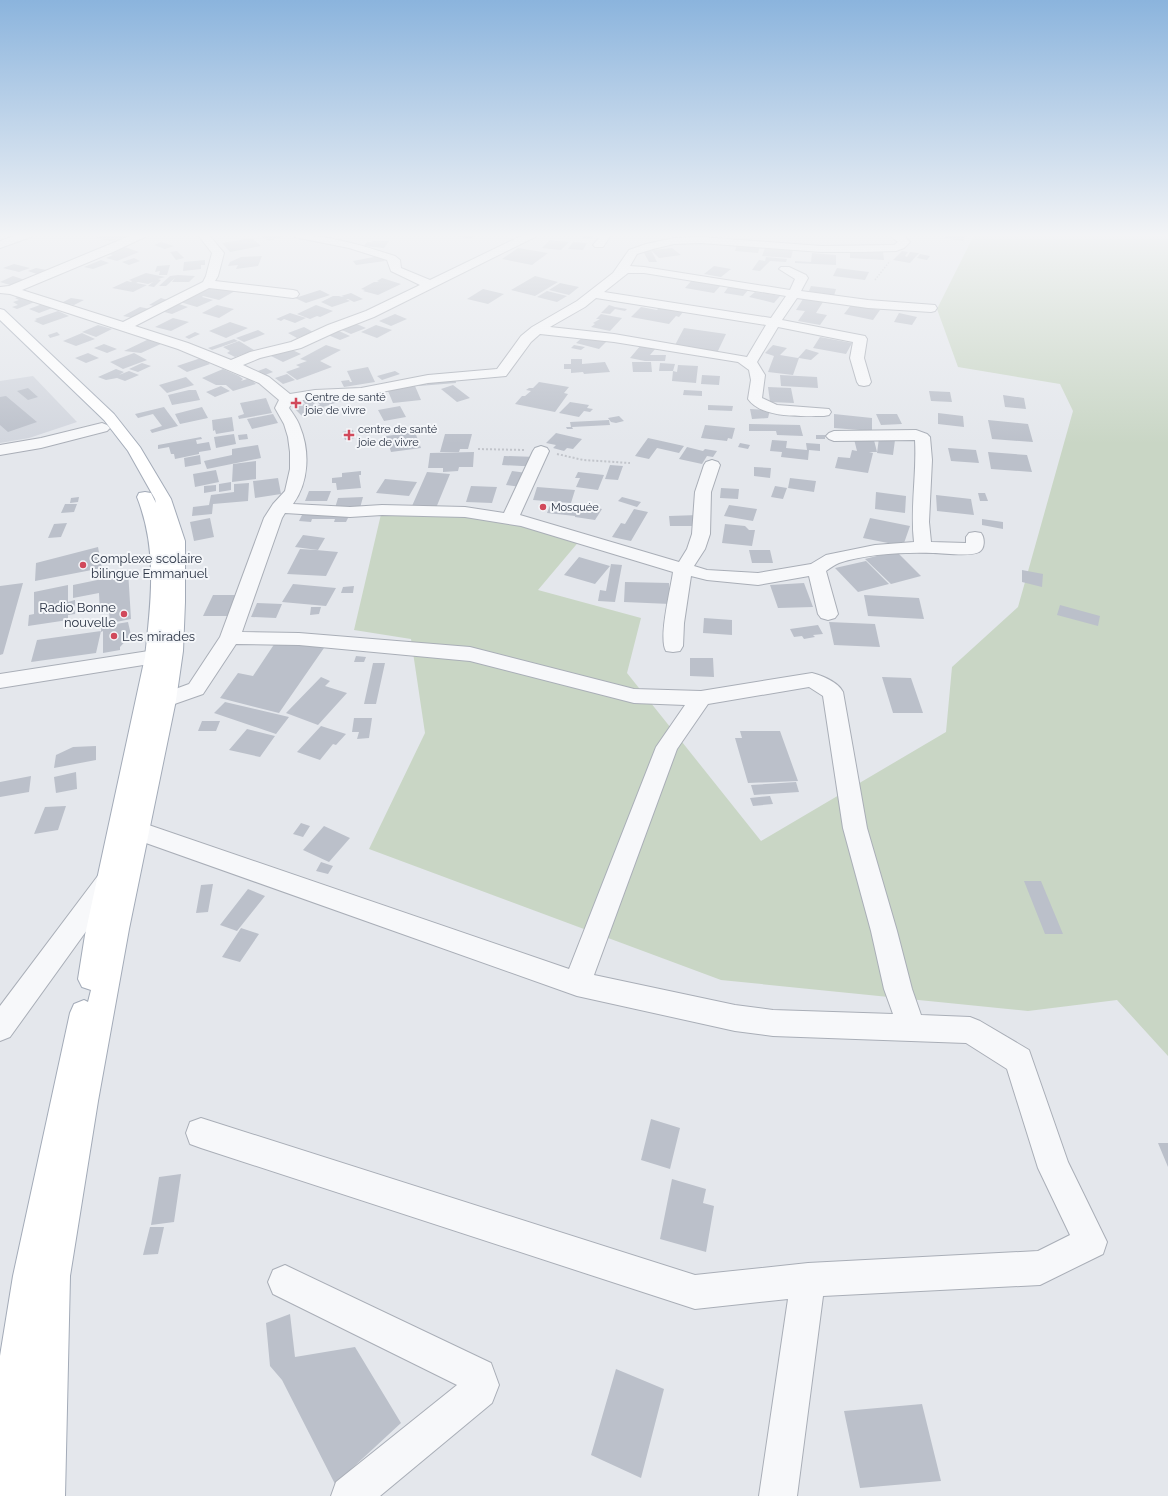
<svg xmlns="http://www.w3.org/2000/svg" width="1168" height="1496" viewBox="0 0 1168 1496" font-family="Raleway,sans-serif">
<rect width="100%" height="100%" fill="#e4e7ec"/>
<path fill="#d2d6de" d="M33,376L77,422L29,438L0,443V381Z"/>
<path fill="#c9d6c5" d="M974,235H1168V1056L1117,1000L1028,1011L721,980L369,849L425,733L411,639L354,630L382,510L465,512L581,539L538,590L641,618L627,673L761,841L946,732L952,667L1018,607L1073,411L1060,384L958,367L937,309Z"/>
<path fill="#bbc0ca" d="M102,235H126H124L128,236L111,241L95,238Z
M259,235H288L269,241Z
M451,235H476L471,239Z
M583,235H594L592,239H581Z
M946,235H967L963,241L944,238Z
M252,238L261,246L230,252L222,243Z
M550,240L569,242L561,250L542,248Z
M373,241H389L384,248L364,246L367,242H372Z
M161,242L174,246L165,249L154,245Z
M573,242L587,243L583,250L568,249Z
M737,244L760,246L758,253L735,251Z
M125,247L139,252L117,261L106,258L113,255L108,254L113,252H112Z
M518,248L548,253L532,265L502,259Z
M672,248L681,255L659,258L651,250L657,262H649L643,251Z
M765,248L793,250L791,258L762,256Z
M850,249L883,251L884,260L850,258Z
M177,251L184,258L176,260L170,252Z
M902,251L908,252L905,256L907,257L910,252L919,253L910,263L893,260Z
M812,253L836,255V265L795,263V261L811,262Z
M920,254L930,256L927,260L917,258Z
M262,256L258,266L236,269L238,265L228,266L230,262L241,257Z
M379,256L385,261L356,265L353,261Z
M766,257L787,259L786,262L770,261L760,271L752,270L759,260L765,261Z
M134,258L140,261L129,265L122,262Z
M101,260L109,263L93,269L84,267Z
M205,260V265H201V269L183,271L184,262Z
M14,264L30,268L19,272L3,268Z
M170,265L167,275H159L160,271L155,272L157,266Z
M714,266L731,269L721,277L704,274Z
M36,268L41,269L47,270L37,274L28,271Z
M837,268L869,272L865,280L833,276Z
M146,273L165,277L158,279L161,280L154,287L148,286L153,282L148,284L138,282L136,283L147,285L133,292L112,288L127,281L131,282L132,281L129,280Z
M178,275L195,276L189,282H172L175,278L166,286H159L170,276Z
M13,276L25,280L10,285L0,282Z
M535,276L558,282L535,296L511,290Z
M382,278L401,284L378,295L363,291L365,290L361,289L374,282H379L377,281Z
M693,279L722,284L714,293L685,288Z
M560,283L579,287L569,295L549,290Z
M206,285L235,291L219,300L203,296L202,297L213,300L197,307L180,302L197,295L190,293Z
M729,286L749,289L743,296L724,293Z
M811,286L836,289L834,296L808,293Z
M483,289L504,294L488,304L467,299Z
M320,290L330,295L306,303L295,298Z
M547,291L567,296L557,302L537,297Z
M755,292L780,296L774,303L749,297Z
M351,293L363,299L354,302L348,299H346L350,301L332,307L321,302L333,296H339L342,297H344L341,296Z
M20,296L37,301L17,309L12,307L18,305L13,302L19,300L15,298Z
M71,298L84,300L74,305L61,303Z
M161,298L167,300L155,306L149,305Z
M803,299L823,302L816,313L827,315L820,325L798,321L805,311L796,310Z
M173,302L188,307L172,314L157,310Z
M45,303L55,307L39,313L29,309Z
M217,305L234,309L219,318L202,313Z
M316,305L333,311L320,317L317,316L310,319L297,314Z
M609,305L615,307L627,309L625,311L615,309L610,314L601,313Z
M851,305L880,310L873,320L844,314Z
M140,307L150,309L133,318L123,316Z
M641,307L657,310L659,308L683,312L679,317L676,316L669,324L631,317Z
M58,311L69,316L43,325L34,321L37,320L35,319Z
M290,313L306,318L295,323L284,319L281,321L276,319Z
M899,313L917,317L912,325L894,322Z
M395,314L407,319L391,326L379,321Z
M601,314L622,318L610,331L591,327L595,324L593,323L600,319H596Z
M173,318L189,322L171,331L155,327Z
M230,322L248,328L226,338L209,331Z
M352,322L366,328L351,334L337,328Z
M98,325L112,329L96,337L82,332Z
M376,325L392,330L377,338L361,332Z
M304,327L313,332L297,338L288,333Z
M684,328L726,334L717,353L674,347Z
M258,330L265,334L244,342L236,338Z
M339,331L350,336L340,340L328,335Z
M57,332L60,335L50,338L48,335Z
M195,332L200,334L189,339L185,337Z
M82,333L95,339L76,346L63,341Z
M583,337L604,341H607L599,349L576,343Z
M820,337L852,343L846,354L813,348Z
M149,339L163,343L141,353L124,351Z
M234,339L238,341L212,350L208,348Z
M239,341L254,350L235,357L227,353L230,351L223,347Z
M104,344L117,349L107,353L94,348Z
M326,345L341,350L320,361L332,367L297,380L286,372L300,367L296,365L307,361L300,359Z
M574,345L585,347L581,350L571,348Z
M641,345L656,348L650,355H666L665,361H645L630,358Z
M773,345L787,348L780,355L798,358L806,349L819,353L811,360L799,358L793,375L768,372L774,356L765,353Z
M288,348L301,354L283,362L269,355Z
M88,353L99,358L86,363L75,358Z
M134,353L147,360L123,369L110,362Z
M201,358L210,364L187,372L177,366Z
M571,359H582V364L605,362L610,372L584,374L583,372L571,373V369H564V364H571Z
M632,362H651L652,372H633Z
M142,363L151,366L138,372L129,369Z
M660,363L675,364L673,371L677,372L678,365L698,366L696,383L672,381L673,371H659Z
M368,367L375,382L344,387L341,381L349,380L350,382H352L347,371Z
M266,368L273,372L265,375L258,371Z
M116,369L124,372L119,375L129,371L139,375L125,381L117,378L106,380L98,377Z
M223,369L239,376L243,379L241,381L250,378L256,384L233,391L226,385H216L202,378Z
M395,371L400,374L382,380L377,376Z
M287,374L295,380L283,384L275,378Z
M702,375L720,376L719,385L701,384Z
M780,375L817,377L818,388L781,386Z
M426,376L455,377L456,383L419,386L413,379L422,378L427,385Z
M186,377L194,385L167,393L159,385Z
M539,382L569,387L564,393L568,394L555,412L515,404L522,396H525L531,391L526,390L529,388H533Z
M453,385L470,398L457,402L441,389Z
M221,386L230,391L215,397L206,392Z
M415,386L421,400L393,403L388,391Z
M768,387L791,388L794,403L770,402Z
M28,388L38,397L28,400L17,391Z
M189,390H196L200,400L172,405L168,395Z
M684,390L702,391V396L683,395Z
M929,391L950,392L952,402L931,401Z
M331,392L341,401L323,407L325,409L302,416L293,407L305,404L303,401L310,399L317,406L320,405L313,397Z
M1003,395L1024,398L1026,409L1005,407Z
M6,396L37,422L8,432L0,425V397Z
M266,398L272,413L239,419L238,416L244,414L240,403Z
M570,402L589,405L587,408L593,409L590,412L584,411L579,417L559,413Z
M708,405L733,406L732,411L708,410Z
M400,406L406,417L384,421L378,410Z
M164,407L178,426L152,433L150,430L162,426L153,414L138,418L135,414Z
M202,407L208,418L180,424L175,414Z
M750,409L770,410L768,418L752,419Z
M938,413L963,416L964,427L938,424Z
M273,414L278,423L252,429L247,419Z
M834,414L872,418V431L834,428Z
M876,414H897L902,424L881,425Z
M619,416L624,421L616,423L611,422L608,418Z
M232,417L234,431L216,434L215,430L213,431L212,420Z
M609,420L610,425L572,427L573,429H567L566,427H571L570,422Z
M988,420L1028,424L1033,442L992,439Z
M749,424L800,425L803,436L777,435L776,431H749Z
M705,425L735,428L732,439L728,438L727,441L701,438Z
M353,430L355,438L345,440L342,432Z
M415,432L421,448L391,452L386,436Z
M556,433L582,439L573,449L567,448L564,451L553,448L556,445L546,443Z
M234,434L236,444L216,448L214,437Z
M247,434L248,439L239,440L238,435Z
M445,434H472L468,449H460L459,452H440Z
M816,435H825V439H816Z
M201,437L202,439L196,440L197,444L209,442L211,450L199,452V454L175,459L174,454H171L169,447L158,449V445Z
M648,438L684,446L679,453L657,448L649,459L635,456Z
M879,438L895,440L893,455L877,453Z
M854,439L874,440L877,452H869L873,453L868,473L835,468L838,457L850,458L852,450L857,451Z
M772,440L787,441L786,448L807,450L806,443L820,444V451L809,450L808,460L781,457L782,452L770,451Z
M740,443L750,445L748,449L738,447Z
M258,445L261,458L207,469L204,461L232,455V449Z
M687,447L703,451L705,449L717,451L713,457L707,456L702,464L679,459Z
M948,448L976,450L979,463L951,461Z
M474,452L473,467H459L458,471L443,472V468H428L430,453Z
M988,452L1027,455L1032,472L991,469Z
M200,455L201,464L185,467L184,458Z
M504,456L537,457L536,466H522L502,465Z
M256,461V479L232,482L233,464Z
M610,465L623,466L618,480L605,479Z
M754,467L771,468L770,478L754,476Z
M216,470L219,482L195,487L193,474Z
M361,471V475H359L361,488L337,490L336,483H332V478L342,477V473Z
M512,471L527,473L521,487L506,485Z
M427,472L450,474L436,508L412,506Z
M578,472L604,475L598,490L576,487L580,478H575Z
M278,478L281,494L255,498L253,481Z
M790,478L816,481L814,492L788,488Z
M385,479L417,482L409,496L376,493Z
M231,482V490L219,492V484Z
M249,483L248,501L213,504L212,514L192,516L193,507L209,505L211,495L234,492V484Z
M216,485V491L204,493V486Z
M471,486L497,487L492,503L466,502Z
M775,486L787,488L783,499L771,497Z
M537,487L575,490L571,503L533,500Z
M721,488L739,489L738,499L720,498Z
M309,491H331L327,501H305Z
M876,492L906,496L905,513L875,509Z
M978,493H985L988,501H980Z
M936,495L971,499L974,515L937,511Z
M79,497L78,502L70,503L71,498Z
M363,497L360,508H335L338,498Z
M622,497L641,502L637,507L618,501Z
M551,503L582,505L602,509L595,520L575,517V516L547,513Z
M65,504H77L74,512L61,513Z
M729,505L757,509L753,521L724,516Z
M634,509L648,512L631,541L612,537L621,523L625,524Z
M303,513L350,514L346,522H334L335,519H312L311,522L299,521Z
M698,515L700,526H670L669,516Z
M210,518L214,537L194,541L190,522Z
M870,518L910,526L903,546L863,538Z
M982,519L1003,522V529L982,525Z
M67,523L61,537L48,538L54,524Z
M725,524L745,526L749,530H755L752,546L722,543Z
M303,535L325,538L318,550L295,547Z
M98,547L102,568L35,581L36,563Z
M300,549L316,550L338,552L326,576L287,574Z
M749,550H770L773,563H752Z
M896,551L921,576L891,584L865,559Z
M579,557L610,566L595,584L564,575Z
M866,561L889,584L858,592L835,568Z
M611,564L622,565L615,602L598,601L600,590L606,591Z
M128,570L131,619L116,622V624L128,622L131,635L120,647V650L103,653V631L101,632V628H99V626L110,624L109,611L100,613L99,593L73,598V585L107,578V574Z
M1022,570L1043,574L1042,587L1022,582Z
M625,582L669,583L670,604L624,602Z
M23,583L3,654L0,655V586Z
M804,583L813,607L778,608L770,585Z
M293,584L336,588L326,606L282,602Z
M68,585V602L75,600V614L68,615V620L28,626L29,615L34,614V592Z
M354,586L353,593H341L343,587Z
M213,595H242L232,616H203Z
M864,595L919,598L924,619L868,616Z
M257,603L282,604L276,618L251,617Z
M1060,605L1100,616L1098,626L1057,615Z
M311,607H321L319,614L310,615Z
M704,618L732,620V635L703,633Z
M829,622L875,624L880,647L834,645Z
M818,625L823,634L813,635L815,637L804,639L802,636L794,637L790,629Z
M101,631L96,653L31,662L37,640Z
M277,640L324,648L279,713L220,698L238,673L253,676Z
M356,656L366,657L364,662H354Z
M690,658H713L714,677L690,676Z
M373,663H385L376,704H364Z
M321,677L330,681L325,686L347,693L318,725L286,713Z
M882,677L911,678L923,713H893Z
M225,702L289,717L276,734L214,713Z
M354,718H372L369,738L357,739L359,732H352Z
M202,721H220L216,731H198Z
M321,726L346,734L336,745L333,744L320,760L297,752Z
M247,729L275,736L260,757L229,750Z
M740,731H780L798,781L748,783L735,738H742Z
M96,746V760L54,768L56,755L73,747Z
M76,772L77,789L56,793L54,777Z
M31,776L29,792L0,797V782Z
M796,782L799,792L754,795L751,785Z
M770,796L773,804L753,806L750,798Z
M66,806L58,830L34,834L45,807Z
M301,823L310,826L303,837L293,834Z
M324,826L350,838L329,862L303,850Z
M321,862L333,866L328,874L316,871Z
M1024,881H1041L1063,934H1045Z
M213,884L208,912L196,913L201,885Z
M248,889L265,896L237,931L220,925Z
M241,928L259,934L240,962L222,957Z
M651,1119L680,1128L670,1169L641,1160Z
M1158,1143H1168V1167Z
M181,1174L174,1222L151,1225L159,1177Z
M672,1179L706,1189L703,1203L714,1206L706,1252L660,1239Z
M150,1227H164L158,1254L143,1255Z
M290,1314L295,1357L355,1347L401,1423L335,1484L282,1380L270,1366L266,1323Z
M616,1369L664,1389L641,1478L591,1455Z
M922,1404L941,1481L860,1488L844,1411Z"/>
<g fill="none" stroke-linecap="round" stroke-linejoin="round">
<g stroke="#a9aeb7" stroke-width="2">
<path id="minor" d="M17,235H32L31,237L0,248V241Z
M132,235H146L145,237L113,252L22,290L123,322L203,282L206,276L212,253L198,235H209L224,253L218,276L215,281L293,290L297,291L299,294L297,297L293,298L209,288L135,326L188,343L231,360L250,352L291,342L328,325L366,311L420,285L391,271L387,260L349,248L299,238L295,237L294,235C329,235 361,245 395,256L400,260L401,268L430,280L523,235H536L535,237L374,317L338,331L301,348L260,358L243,365L269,377L290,394L315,390L361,388L428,375L497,369L521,336L532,327L577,301L613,273L629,250L646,244L674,238L701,237L821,246L894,245L898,242L889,235H903L910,242L904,248L896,251L863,252H821L701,243L674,244L653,249L637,254L630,266L644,267L790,290L795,279L779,269L781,267H789L806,275L808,278L801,291L868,300L935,305L937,308L935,311L931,312L868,308L797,298L782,320L865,336L867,339L864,358L871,382L869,385L864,386L859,385L857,382L850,358L853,342L778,327L757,362L765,375L762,398L777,405L829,409L831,412L829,415L824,416C802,416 762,419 748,399L751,380L749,370L738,362L614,342L540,334L531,342L506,376L428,383L361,396L315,398L292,402L289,408C293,414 298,420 300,427C310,451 309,482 293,504L350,507L382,505L465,507L504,513L533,451L535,448L541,446L547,448L549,451L520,515L679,562L687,549L692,534L695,492L704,465L706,462L712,460L718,462L720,465L711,492L710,534L705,549L694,566L707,570L758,573L811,564L826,555L875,545L914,542C910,508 917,474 915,440L834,441L829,439L826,436L829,433L834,431L916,430L927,434L930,437L932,460L929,522L931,542L966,543V537L969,533L975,532L981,533C985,538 985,549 979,552C970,557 944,553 933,553C904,552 866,554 839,563C834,565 830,568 826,571L838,614L835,618L828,620L821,618L818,614L809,576L758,585L707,580L691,576L684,623L683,646L680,651L673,652L666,651C658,638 671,588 673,572L521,526L465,517L382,515L350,517L285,513L282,518L242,632L299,633L470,647L634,689L701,691L812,673C823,676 838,682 843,692L867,828L897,931L912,989L921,1015L970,1017L980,1021L1029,1050L1068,1162L1107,1242L1103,1254L1040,1285L823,1296L797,1496H759L788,1299L695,1309L201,1148L190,1144L186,1133L190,1122L201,1118L695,1275L808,1263L1038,1251L1070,1235L1038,1168L1007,1069L966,1043L773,1036L735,1031L577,996L129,837L125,830L129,823L137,821L569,969L656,747L685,705L634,703L470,661L299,645L236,644L203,694L166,707L159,705L156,700L159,695L189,684L220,637L264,518L273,504L285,491L290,469V452L288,437L284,424L275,408L279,400L259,383L178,349L10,294L0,293V287L9,286ZM628,273H644L786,296L771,318L604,292ZM596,298L766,325L747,357L614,334L550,327L585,307ZM809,687L823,696L843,828L871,931L884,989L893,1014L773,1010L735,1005L594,975L677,749L708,704Z
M601,235H611L603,247H595L593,245Z
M102,423L107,425L110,428L107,431L41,448L0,455V445L41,438Z
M155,650L162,652L165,657L162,662L0,688V674Z
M109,870L118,873L121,880L118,887L10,1037L0,1041V1006L100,873Z
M285,1265L491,1363L499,1385L492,1403L380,1496H331L336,1482L457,1385L273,1294L268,1282L273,1270Z"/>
</g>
<g stroke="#a3abb8" stroke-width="2">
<path id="major" d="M0,309L4,310L114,414L140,447L171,499L185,541V602L183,651L176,700L129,929L98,1101L70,1276L65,1496H0V1356L13,1276L70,1013L74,1004L84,1000L88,1002L91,990L82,987L78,979L85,935L145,657C151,602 158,550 137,497L139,493L145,492L151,493L156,503L155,499L128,451L104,420L0,320Z"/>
</g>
<path stroke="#c2c5cb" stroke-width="1.5" stroke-dasharray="1.5 1.5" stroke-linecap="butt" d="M875,280L890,261"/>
<path stroke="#c2c5cb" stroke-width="2" stroke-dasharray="2 2" stroke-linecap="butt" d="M478,449L524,450
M557,454L583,460L630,463"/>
<use href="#minor" fill="#f7f8fa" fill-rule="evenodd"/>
<use href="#major" fill="#fff" fill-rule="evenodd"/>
</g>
<linearGradient id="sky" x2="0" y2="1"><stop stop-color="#8bb4dd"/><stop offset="0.53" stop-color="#f3f4f6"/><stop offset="1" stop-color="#f3f4f6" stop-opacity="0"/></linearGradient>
<rect width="1168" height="444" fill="url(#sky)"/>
<g fill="#d1495b" stroke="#f4f6f9" stroke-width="1.5">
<path d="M294 397h4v4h4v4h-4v4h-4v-4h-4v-4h4z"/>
<path d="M347 429h4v4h4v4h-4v4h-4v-4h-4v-4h4z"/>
<circle cx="543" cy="507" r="4"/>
<circle cx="83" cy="565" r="4"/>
<circle cx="124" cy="614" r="4"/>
<circle cx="114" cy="636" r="4"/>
</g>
<g text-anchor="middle" stroke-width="4" stroke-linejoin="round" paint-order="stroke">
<g font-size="11" fill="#2b3445" stroke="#f4f6f9" text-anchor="start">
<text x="305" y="401">Centre de santé<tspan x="305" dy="13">joie de vivre</tspan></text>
<text x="358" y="433">centre de santé<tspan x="358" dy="13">joie de vivre</tspan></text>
<text x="551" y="511">Mosquée</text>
</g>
<g font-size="13" fill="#2b3445" stroke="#f4f6f9" text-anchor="start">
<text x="91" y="563">Complexe scolaire<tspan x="91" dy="15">bilingue Emmanuel</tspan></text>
<text x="116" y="612" text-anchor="end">Radio Bonne<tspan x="116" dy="15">nouvelle</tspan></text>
<text x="122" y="641">Les mirades</text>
</g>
</g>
</svg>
